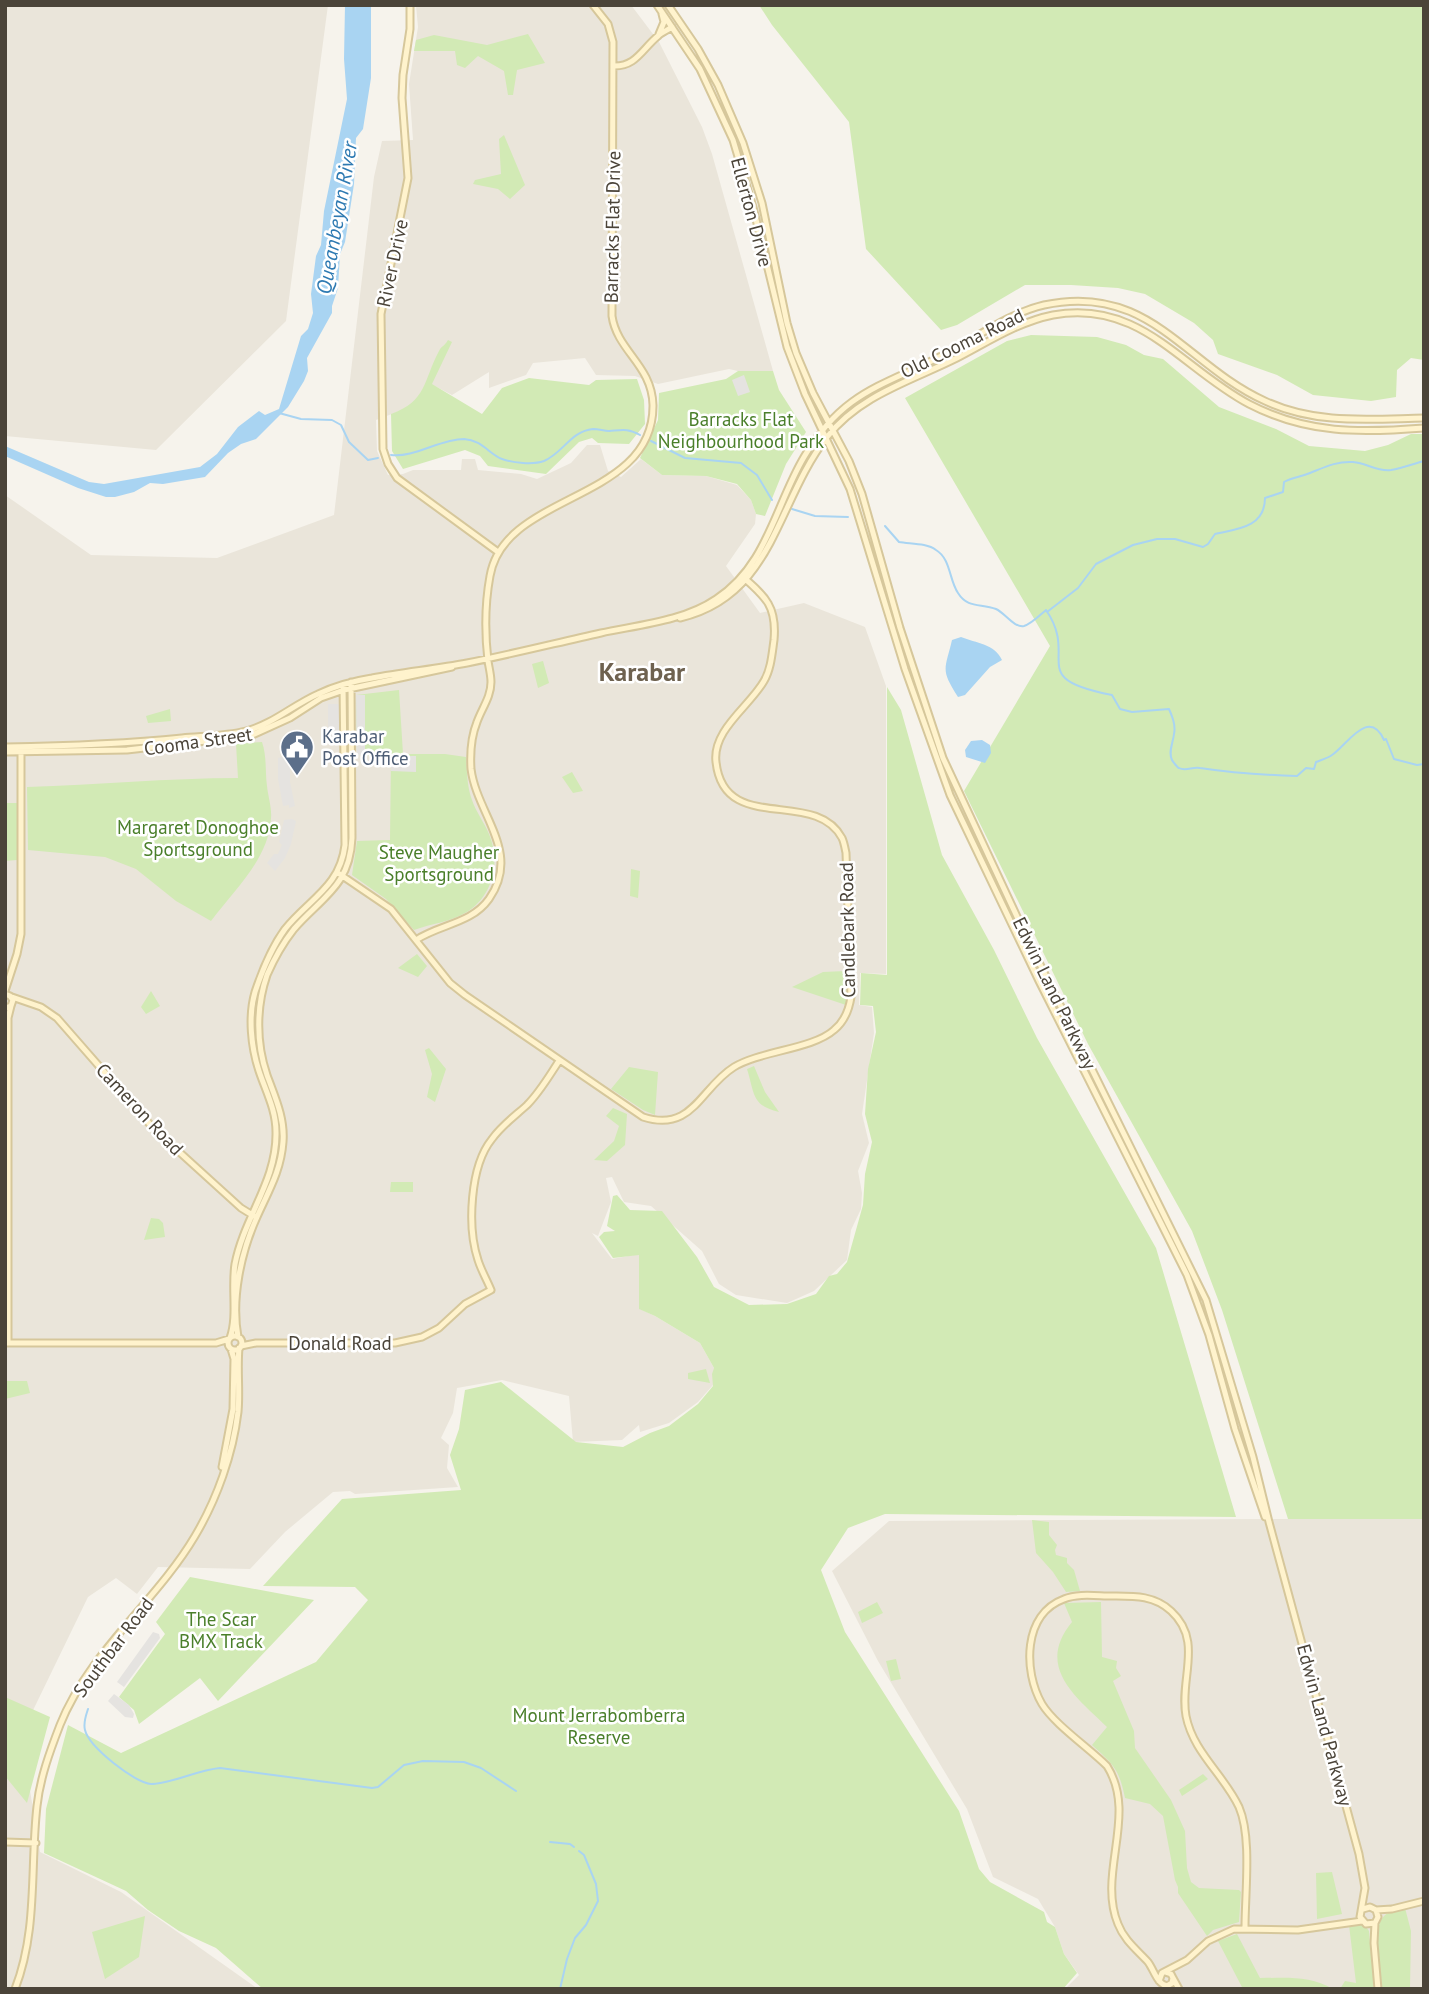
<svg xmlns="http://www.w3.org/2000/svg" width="1429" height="1994" viewBox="0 0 1429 1994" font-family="'PT Sans',sans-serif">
<rect width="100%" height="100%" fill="#f6f3ec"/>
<path fill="#eae5da" d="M5,5H328L286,321L156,450L5,436Z
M416,5H631L659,42L702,127L712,154L773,371H738L729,369L658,384L635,376L596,375L585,358L533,363L526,375L489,388V372L452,395L431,384L446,353L445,345L440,350L422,394L415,402L405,409L376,420L377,451L388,475L403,474L413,470H461L462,459H475L478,470L521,474L537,479L571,463L587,445H600L608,471L621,477L641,459L662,475L706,476L737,485L751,500L756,514L755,524L726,566L760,613L804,603L865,627L886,686V974L860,973L859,1005L872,1007L874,1033L862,1114L869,1143L858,1171L862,1193L861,1209L851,1230L847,1260L814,1291L787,1303L736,1295L719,1284L702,1251L651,1206L624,1202L612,1177L606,1178L611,1202L598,1236L592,1233L612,1259L639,1254L640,1309L655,1316L700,1343L714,1368L713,1385L698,1402L669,1423L640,1432L639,1425L622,1440L573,1442L569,1396L502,1380L457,1388L453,1413L441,1438L449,1445L447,1468L458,1487L355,1494L350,1491L333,1492L285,1532L250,1569L158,1567L137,1594L116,1578L88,1597L21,1735L40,1852L121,1892L258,1989H5V495L91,555L217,558L334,515L374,177L382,141L413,140L409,84L418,27Z
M1277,1519H1422L1424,1989H1065L1079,1975L1064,1954L1055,1927L1038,1899L993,1877L967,1809L878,1661L832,1571L889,1521Z"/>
<path fill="#d2eab5" d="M759,5H1424V360L1411,358L1397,370L1396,397L1371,401L1313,395L1277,375L1218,354L1213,340L1194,323L1145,294L1118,288L1071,285H1025L957,325L941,330L866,249L849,122L772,25Z
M528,34L545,63L517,70L513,95H508L504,71L478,56L465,68L457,65L455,51H414L416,40L434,35L487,45Z
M504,135L525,185L510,199L498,189L473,184L475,180L501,174L499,139Z
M1031,335L1097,337L1126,345L1144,355L1163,359L1219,407L1276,429L1309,446L1365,451L1388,445L1411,434H1424V1542L1422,1540V1519H1288L1222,1310L1192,1231L1088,1044L964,791L1050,646L905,398L1007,341Z
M448,340L452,342L432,384L482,414L502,388L529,378L589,385L596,380L637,379L644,400L645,424L629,444L598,443L592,438L579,442L546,474L488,466L480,456L465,450L403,469L392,451L391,414C427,401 423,381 439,351C442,345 444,347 448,340Z
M738,371H773L779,390L806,432L786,464L765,516L756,514L751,500L737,484L706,476L662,475L640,458L658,420L659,393L726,379Z
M543,661L549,683L538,688L532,664Z
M887,687L901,710L942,855L994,950L1037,1038L1156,1248L1236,1517L885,1514L848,1528L821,1570L845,1632L959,1811L979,1869L990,1882L1044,1912L1047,1922L1055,1927L1064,1954L1077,1973L1063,1989H263L216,1948L179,1931L148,1910L126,1891L44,1853L46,1809L68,1725L121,1753L316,1662L368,1600L355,1587L263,1586L342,1499L461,1490L450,1455L459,1429L465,1390L501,1382L576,1442L623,1447L650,1433L669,1426L698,1404L713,1386L712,1374L714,1368L700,1343L655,1316L639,1309V1255L613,1258L599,1237L604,1232L615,1231L607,1226L613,1196L617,1195L630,1210L662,1211L697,1257L714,1287L749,1305L787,1304L816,1294L829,1276L837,1274L847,1262L863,1205L865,1174L872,1142L865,1114L868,1069L876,1032L873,1006L860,1005L861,973L887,975Z
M399,690L403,754H445L466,757C467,771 467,787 472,800C476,812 484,822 489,834C501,862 493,897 465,913C450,922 430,924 414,930L386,899L352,875L357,841L390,840L391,756L357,755L356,695Z
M170,709L171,721L148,723L146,716Z
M262,742C267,757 265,771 267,786C268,796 272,808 271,818C269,859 234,890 211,921L176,901L136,869L105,857L28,850L27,787C97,785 168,778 238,778L236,744Z
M572,772L583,791L573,793L562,777Z
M5,803H17V860L5,861Z
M631,869L640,871L638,898L630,896Z
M417,954L427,966L418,977L398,968Z
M846,971V1005L792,987L823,972Z
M151,991L160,1006L146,1014L141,1007Z
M429,1048L446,1069L435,1102L427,1097L432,1074L425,1050Z
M754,1066L765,1092L779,1112C751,1105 755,1094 747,1069Z
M629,1067L658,1072L655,1115L643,1110L611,1089Z
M613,1108L627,1114L625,1145L607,1161L594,1160L614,1141L619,1126L606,1116Z
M391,1182H413V1192H390Z
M151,1218L159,1219L163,1223L165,1237L144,1240Z
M706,1369L710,1383L688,1379V1373Z
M5,1381H27L30,1393L5,1399Z
M1032,1520L1049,1522V1535L1057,1545L1055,1550L1056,1555L1067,1558V1563L1074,1570L1080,1591L1066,1592L1053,1572L1036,1553Z
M190,1577L314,1600L218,1701L200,1678L139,1724L134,1710L119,1697L165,1634L156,1622Z
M877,1602L883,1613L862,1623L858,1612Z
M1101,1602L1102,1657L1117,1661L1116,1668L1121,1676L1113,1681L1134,1731L1135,1748L1171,1800L1185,1831L1187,1868L1191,1882L1199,1888L1239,1890L1241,1892L1239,1922L1213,1930L1207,1936L1178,1893V1887L1175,1880L1163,1816L1150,1804L1125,1798C1119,1769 1114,1765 1092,1745L1107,1727C1076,1697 1035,1667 1072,1622L1064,1603Z
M896,1659L901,1679L891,1681L886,1661Z
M5,1697L50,1717L27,1803L5,1776Z
M1203,1774L1208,1779L1182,1796L1179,1790Z
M1332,1872L1342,1914L1317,1919L1316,1873Z
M1405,1908L1411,1931L1410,1989H1380C1379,1972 1371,1929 1384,1916C1389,1911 1399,1910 1405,1908Z
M145,1916L139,1957L105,1979L92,1932Z
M1364,1924L1369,1931L1374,1989H1340L1345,1981L1356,1983L1349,1925Z
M1237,1934L1260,1978C1285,1978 1310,1975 1333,1989H1243L1218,1941Z"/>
<path fill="#e5e3e0" d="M744,375L750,392L738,396L732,380Z
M356,695H365V755H357Z
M328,704H340V744H328Z
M287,756L290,758V782L295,806L289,808V805L283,806L278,779V758Z
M391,756H416V772L391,771Z
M292,819L296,821L291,844L285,858L275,871L267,863L274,854H278L282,845L279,842L284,820Z
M153,1632L159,1634L160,1638L124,1687L117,1682Z
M114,1694L129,1705L134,1714L133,1718L125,1717L108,1701Z"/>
<path fill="#a9d4f2" d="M345,5H371V78L363,129L356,138L354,184L345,242L340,254L338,288L332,306V313L307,358L308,371L304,381L288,407L256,439L241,444L228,453L205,477L163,484L150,483L134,492L115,497H106L78,488L5,456V446L89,482L104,484L200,467L217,454L238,427L259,411L265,415L279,409L301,336L308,329L313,313L311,294L316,256L321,245L324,211L347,99L344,59Z
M961,637C976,643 995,644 1002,660L990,667L965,695L958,697C940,669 945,670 952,640Z
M982,740L990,745L991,753L985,763L966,757L965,750L971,741Z"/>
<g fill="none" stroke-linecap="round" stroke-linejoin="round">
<path stroke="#a9d4f2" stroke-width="2" d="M279,413L301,419L332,420L341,425L349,442L368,460L378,458
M651,441L685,458L741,463L757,475L772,500
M391,455C414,458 440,439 464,439C482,440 489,454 502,459C513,463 533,465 544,461C563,453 571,431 593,429C599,429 604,431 609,431C622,430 628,428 640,435
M792,509L815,516L848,517
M885,526L899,542C910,544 927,543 936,550C951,559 949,580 958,593C968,609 981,603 996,609C1005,613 1014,628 1024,626C1031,624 1040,615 1046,610C1080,659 1024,678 1112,695L1120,709L1132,712L1169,709C1172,716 1176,725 1174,734C1173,743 1168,752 1172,760C1173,762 1178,768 1179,768C1186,772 1193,766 1200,768C1233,773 1264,775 1297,776L1306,768L1314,769L1316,762C1321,760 1328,758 1332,755C1347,745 1369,707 1384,740L1386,739L1394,759L1417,765L1424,764
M1047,612L1078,588L1096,564L1133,545L1157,539H1175L1203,547L1208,544L1215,534C1238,529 1265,527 1265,498L1283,492L1284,482C1293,477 1301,477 1310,473C1325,467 1337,461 1353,462C1367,463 1377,472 1391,470C1402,468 1413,464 1424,461
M88,1709C86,1715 83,1723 85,1730C89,1747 135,1783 151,1784C171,1784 197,1770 220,1768L372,1788L378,1787L404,1765L423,1761L464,1762L481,1768L516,1791
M550,1842L570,1844L574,1847
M560,1989L567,1959L575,1938L586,1925L598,1901L596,1884L584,1855L579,1851"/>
<g stroke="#d6c79b" stroke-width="9">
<path id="secondary" d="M410,5V29L403,75L402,98L408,178L381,314L383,449L388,464L397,478L498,552
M657,5L700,69L733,140L753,207L787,347L805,394L850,489L905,669L950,795L1039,981L1187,1275L1209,1335L1235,1429L1265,1517
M668,5L698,49L718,85L743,143L762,203L787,323L796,353L813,393L849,461L862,494L900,628L943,758L1027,938L1206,1300L1253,1457L1269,1522L1359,1854L1365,1888L1360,1917L1366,1924L1375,1923L1378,1917L1376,1910L1370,1907L1363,1909
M659,34L664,22L662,14
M613,66C636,67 642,49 658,36C662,32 668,30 672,27
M680,618C774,596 776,502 827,437C860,395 911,381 957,358C988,342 1018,322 1053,315C1140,299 1181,368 1249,404C1307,434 1360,433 1424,428
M5,747C65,746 123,744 182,738C203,736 226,736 246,731C273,724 293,705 318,694C335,686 353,681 372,678C403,672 436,669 467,663C512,654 556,643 601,633C638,625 684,621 716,599C767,566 775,506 804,457C845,388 886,386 951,351C982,334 1010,313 1044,305C1149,282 1185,365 1265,401C1316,425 1370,419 1424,418
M5,752L127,750L250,736L290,718L321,698L344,690L452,667
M338,873L391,909L450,983L465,995L643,1117C693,1133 700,1088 734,1067C760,1051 813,1049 834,1030C844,1022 849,1010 851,997L846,853C845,848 844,842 842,838C815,787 724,836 716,762C712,730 750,706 764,681C771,669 772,654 774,640C777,607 766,597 743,577
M416,940C440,924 471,924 489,899C522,852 477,815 471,769C470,753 471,737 477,722C482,708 491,697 491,682C491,675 489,668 488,661C485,635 485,603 490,576C504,492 654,502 653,405C652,365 617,351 612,316L613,42L608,24L593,5
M5,991L17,954L21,934V750
M5,994L10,996L13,1000L11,1006L5,1008
M12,997L41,1007L57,1018L154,1129L241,1208L254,1216
M228 1343a7 7 0 1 1 14 0a7 7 0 1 1-14 0Z
M238,1337C231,1299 241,1252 257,1217C268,1192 281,1171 283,1142C285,1118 275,1097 267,1075C256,1043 256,1007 267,975C274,959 283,943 294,929C322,897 350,886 352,838L351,682
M230,1338C238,1316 231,1288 235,1264C244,1217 277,1181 276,1132C276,1110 266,1092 259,1071C251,1047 248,1016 255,992C262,971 272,947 285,929C309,899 340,887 345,845L343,685
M5,1343H216L229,1339
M8,1343V1018L11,1006
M241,1346L256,1343H395L422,1337L439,1328L465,1304L491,1290C487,1280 481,1270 478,1260C467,1227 470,1166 492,1139C502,1125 515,1116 527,1105C540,1092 549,1076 559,1061
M222,1467L233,1409L234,1359L231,1349
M5,1842L36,1843
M1376,1910L1392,1909L1424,1901
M1375,1923L1374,1943L1378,1989
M1165,1972L1171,1974L1173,1978L1172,1983L1167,1986C1157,1984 1154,1970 1148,1962C1137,1950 1124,1940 1118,1924C1097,1873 1138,1815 1107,1766C1089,1748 1054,1724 1042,1704C1023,1671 1023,1614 1064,1599C1078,1593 1097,1596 1112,1596C1133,1596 1154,1595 1171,1611C1204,1641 1179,1679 1186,1716C1193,1752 1224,1775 1239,1807C1252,1837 1245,1893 1245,1927
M1173,1978L1179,1989
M1159,1981L1162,1973L1187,1960L1208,1941L1234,1929L1298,1930L1362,1921
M15,1989C38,1930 30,1868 37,1806C40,1778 50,1751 60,1725C89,1652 156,1602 195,1536C217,1499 233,1454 238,1412C240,1391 237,1369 239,1348"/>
</g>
<use href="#secondary" stroke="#fff3cd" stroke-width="5"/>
</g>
<defs>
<g id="civic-pin" transform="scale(1.75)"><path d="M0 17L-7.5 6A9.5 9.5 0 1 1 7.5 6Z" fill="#5c6f8a" stroke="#fff"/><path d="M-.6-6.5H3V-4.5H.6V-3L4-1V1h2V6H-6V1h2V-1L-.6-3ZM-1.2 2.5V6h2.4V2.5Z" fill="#fff"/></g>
</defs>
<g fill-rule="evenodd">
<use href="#civic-pin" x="297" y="747"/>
</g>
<g text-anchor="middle" stroke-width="5" stroke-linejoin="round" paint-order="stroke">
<g font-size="19" fill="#4b4439" stroke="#fff">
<text transform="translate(752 212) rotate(75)" y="7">Ellerton Drive</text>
<text transform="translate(612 227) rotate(-89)" y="7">Barracks Flat Drive</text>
<text transform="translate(392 263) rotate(-78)" y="7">River Drive</text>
<text transform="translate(962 343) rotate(-26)" y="7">Old Cooma Road</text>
<text transform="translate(198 741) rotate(-8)" y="7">Cooma Street</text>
<text transform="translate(847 930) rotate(-91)" y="7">Candlebark Road</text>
<text transform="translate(1055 993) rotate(64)" y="7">Edwin Land Parkway</text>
<text transform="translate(140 1109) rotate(47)" y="7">Cameron Road</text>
<text x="340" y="1350">Donald Road</text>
<text transform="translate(113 1647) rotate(-53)" y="7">Southbar Road</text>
<text transform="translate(1325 1725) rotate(75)" y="7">Edwin Land Parkway</text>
</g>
<g font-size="19" fill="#4a7f2a" stroke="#fff">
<text x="741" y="426">Barracks Flat<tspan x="741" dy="22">Neighbourhood Park</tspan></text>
<text x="198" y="834">Margaret Donoghoe<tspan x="198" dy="22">Sportsground</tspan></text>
<text x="439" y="859">Steve Maugher<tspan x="439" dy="22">Sportsground</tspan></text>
<text x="221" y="1626">The Scar<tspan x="221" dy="22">BMX Track</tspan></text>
<text x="599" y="1722">Mount Jerrabomberra<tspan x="599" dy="22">Reserve</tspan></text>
</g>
<g font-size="19" fill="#4e5e75" stroke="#fff" text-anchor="start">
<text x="322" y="743">Karabar<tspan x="322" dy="22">Post Office</tspan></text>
</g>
<g font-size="21" font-style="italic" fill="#2e7ab2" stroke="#fff">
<text transform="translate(337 218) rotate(-80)" y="7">Queanbeyan River</text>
</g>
<g font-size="26" font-weight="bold" fill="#6e6250" stroke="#fff">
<text x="642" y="681">Karabar</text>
</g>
</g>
<rect width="1429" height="1994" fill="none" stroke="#4b4439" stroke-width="14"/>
</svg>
